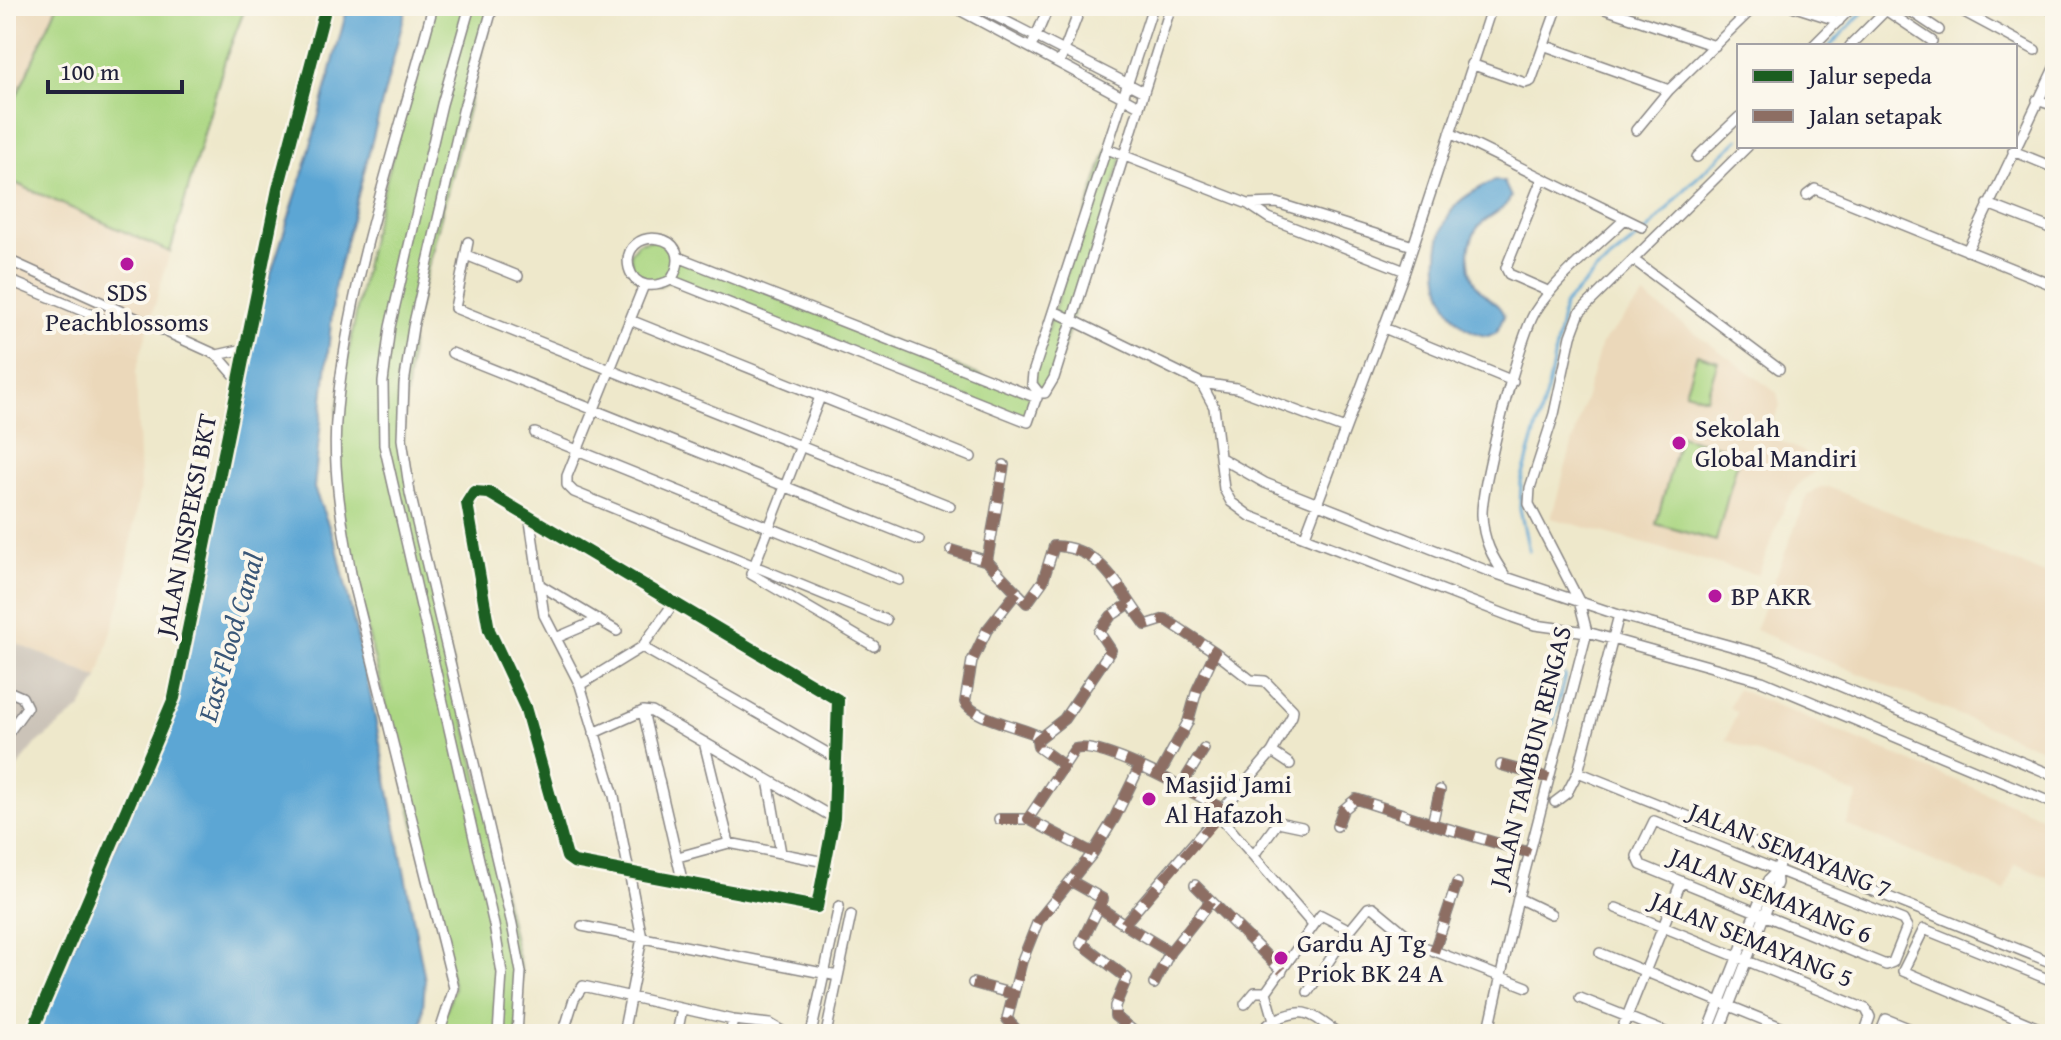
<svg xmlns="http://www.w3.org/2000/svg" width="2061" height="1040" viewBox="0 0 2061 1040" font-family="'Gentium Book Plus',serif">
<rect width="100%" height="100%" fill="#fbf7ec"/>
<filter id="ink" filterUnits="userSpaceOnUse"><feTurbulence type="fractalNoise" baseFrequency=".0125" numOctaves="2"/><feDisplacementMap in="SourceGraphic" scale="16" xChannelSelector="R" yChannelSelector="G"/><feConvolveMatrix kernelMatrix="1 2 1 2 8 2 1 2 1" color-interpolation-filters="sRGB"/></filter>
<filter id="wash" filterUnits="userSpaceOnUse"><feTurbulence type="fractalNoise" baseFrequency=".006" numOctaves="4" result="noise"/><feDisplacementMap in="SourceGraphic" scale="32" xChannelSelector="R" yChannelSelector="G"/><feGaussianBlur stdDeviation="1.8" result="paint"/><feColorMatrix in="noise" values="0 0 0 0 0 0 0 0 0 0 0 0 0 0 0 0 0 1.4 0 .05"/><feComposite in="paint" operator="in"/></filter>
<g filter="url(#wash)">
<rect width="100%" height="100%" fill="#eee8cb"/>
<path fill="#ebd8ba" d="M6,6H57L6,120Z
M6,179L170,252L136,371L140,486L122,596L98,678L6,639Z
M1644,296L1777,393L1780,406L1767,435L1802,451L1822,466L1799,483L1786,503L1758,575L1551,518L1601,344Z
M1828,487L2055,578V755L1755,630L1807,496L1815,489Z
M1737,689L2055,822V880L2015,864L2005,891L1846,825L1858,795L1726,740L1737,713L1729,707Z"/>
<path fill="#cbc3b8" d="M6,639L98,678L81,708L36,744L6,781Z"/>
<path fill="#acd783" stroke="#677c5f" stroke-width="2" d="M57,6H246L225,60L170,252L6,179V120Z
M433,6H494L413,327L402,439L521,972L517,1034H438L454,988L342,526L337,410L372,233Z
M1107,149L1123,155L1054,378L1039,393L1033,374Z
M662,238L678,257L1037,398L1028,422L671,280L658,287L634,277L630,253L638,243Z
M1697,354L1718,361L1706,398L1685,392Z
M1680,436L1740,452L1716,541L1656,524Z"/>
<path fill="#5ca6d4" stroke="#3f6488" stroke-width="2" d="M348,6H407L335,284L314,488L337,547L373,707L425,980L422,1021L415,1034H36L174,707L245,354L307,160Z
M1495,180L1504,182L1511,197C1503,214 1485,215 1476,230C1466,248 1466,273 1479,289C1488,300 1499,302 1504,316L1497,332L1488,336C1432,329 1424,237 1458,203C1468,193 1483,187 1495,180Z"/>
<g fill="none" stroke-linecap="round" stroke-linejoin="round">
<path stroke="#5ca6d4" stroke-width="3" d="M1830,46L1869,6
M1529,551L1520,509L1521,482L1549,384L1564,305L1596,271L1649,229L1688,186L1739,139
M1553,724L1565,675"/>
</g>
</g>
<g filter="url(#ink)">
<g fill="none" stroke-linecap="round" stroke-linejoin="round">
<g stroke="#888583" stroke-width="12">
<path id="minor" d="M433,6C399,138 350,272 337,409C331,465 342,524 352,579L454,988L439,1034
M470,6L442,104L390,327L383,382L384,445L494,925L502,973L498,1034
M493,6L463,111L413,327L404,384L402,439L410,493L512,924L521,972L517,1034
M952,6L1139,106
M976,6L1144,92
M1153,6L1033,373L1032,384L1039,393H1045L1054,378L1171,6
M1596,6L1715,46
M1792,6L1839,21
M1903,6L1939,30
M1953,6L2035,50
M2044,6L2055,12
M1887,11L1932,41
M1033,43L1049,6
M1546,46L1669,90L1755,6
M1813,46L1853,6
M1850,46L1890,6
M1061,59L1081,6
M1471,64L1525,83L1531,81L1558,6
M2037,100L2055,106
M1636,130L1669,90
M1450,133L1642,227
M1107,149L1248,204L1269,218L1405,271
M2013,151L2055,168
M1697,157L1739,117
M1542,179L1506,268L1509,274L1550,292
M1807,195L1815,189L2055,286
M1248,204L1277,203L1413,246
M1988,204L2055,230
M468,242L455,308L950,506
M1967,251L2055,66
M466,255L518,276
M678,257L1037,398
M6,259L217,355L238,379
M1635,261L1779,369
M6,279L114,324L147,323
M671,280C702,230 619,224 629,268C635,289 655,288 671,280L1028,422L1038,393
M644,285L567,476V485L574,492L886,620
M1054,311L1201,383L1236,388L1345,429
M630,320L971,457
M1384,328L1513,381
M452,353L919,540
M217,355L244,349
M1201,383L1214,407L1224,489L1231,502L1250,516L1512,617L1535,625L1587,632L1762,681L2055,804
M820,397L751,574L874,646
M535,433L899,580
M1221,458L1265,483L1488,571L1619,615L1771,657L2055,776
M474,492L489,493L838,700L834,818L817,907L574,862L567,857L525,707L489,630L467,503Z
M530,521L544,615L580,685L614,796L642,938L623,1034
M1305,536L1405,271L1492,6
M951,550L987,561L1027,603L1043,581L1054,546C1103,547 1119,590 1146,625L1165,619L1215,652L1197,690L1188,722L1159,775
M987,561L1004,465
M1506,577C1492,557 1483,540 1482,515C1481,486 1520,336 1535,312C1557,277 1595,248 1625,219
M540,585L617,631
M1017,592L987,630L972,661L965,702C972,718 1022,727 1041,737
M556,638L598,620
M642,647L836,758
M580,685L642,647L673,604
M6,690L22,697L27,707L6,736
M643,711L683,884
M594,733L643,711L652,712L834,818
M704,742L729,843
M1272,752L1290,764
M1063,765L1038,747L1037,740L1064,719L1111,650L1099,632L1111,616L1129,604
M1501,765L1549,778
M1578,772L2055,964
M768,780L781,853
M1181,786L1204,749
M1440,790L1432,824L1530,853
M1555,802L1567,793L1578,772L1619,615
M1219,816L1313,925
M999,819H1028
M1654,821L1903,920L1907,927L1893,962L1886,965L1641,865L1637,856Z
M1337,826L1343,810L1356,799L1430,823
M1093,853L1028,819L1075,749C1103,741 1195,794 1223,809
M1254,855L1278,822L1302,827
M678,857L729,843L825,862
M1071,881L1103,899L1081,943L1127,978L1115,1006V1016L1137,1034
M1195,885L1282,971
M1518,898L1551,914
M1099,907C1123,924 1146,938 1170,952
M1616,908L1866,1009L1870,1017L1864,1034
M1124,924L1272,752L1292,716L1293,710L1265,681L1251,680L1215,652
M582,926L838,976
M1434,952L1457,883
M1600,953L1798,1034
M973,983L1013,994
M1154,984L1170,952L1211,901
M1308,992L1350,930
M1580,998L1670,1034
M1245,1004L1255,992H1266
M1274,1020C1306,1007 1308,1012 1335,1031
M31,1034L174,698L278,189L326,6
M563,1034L574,999L583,986L733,1020L770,1024L787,1034
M677,1034L682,1009
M730,1034L733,1020
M811,1034L839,906
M826,1034L851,915
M1020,1034L1007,1019L1022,961L1038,921L1093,853L1115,817L1139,768
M1257,1034L1274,1020L1266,992L1321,915L1350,930L1368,908L1373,907L1419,945L1527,987
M1488,1034L1518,898L1587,632L1579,601L1529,504L1530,488L1554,414L1571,336L1580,312L1748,146
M1620,1034L1681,882
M1707,1034L1768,880L1776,872L1783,854
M1718,1034L1777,883L1776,872
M1880,1034L1886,1019L1923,1034
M2053,1034L1903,971L1924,929L2055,982"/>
</g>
<use href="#minor" stroke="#fff" stroke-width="9"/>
<path stroke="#8d6e63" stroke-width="10" stroke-dasharray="20 10" stroke-linecap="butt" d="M951,550L987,561L1027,603L1043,581L1054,546C1103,547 1119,590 1146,625L1165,619L1215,652L1197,690L1188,722L1159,775
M987,561L1004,465
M1017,592L987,630L972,661L965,702C972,718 1022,727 1041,737
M1063,765L1038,747L1037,740L1064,719L1111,650L1099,632L1111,616L1129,604
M1501,765L1549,778
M1181,786L1204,749
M1440,790L1432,824L1530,853
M999,819H1028
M1337,826L1343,810L1356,799L1430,823
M1093,853L1028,819L1075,749C1103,741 1195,794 1223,809
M1071,881L1103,899L1081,943L1127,978L1115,1006V1016L1137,1034
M1195,885L1282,971
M1099,907C1123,924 1146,938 1170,952
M1124,924L1219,816
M1434,952L1457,883
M973,983L1013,994
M1154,984L1170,952L1211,901
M1020,1034L1007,1019L1022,961L1038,921L1093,853L1115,817L1139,768"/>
<g stroke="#fbf7ec" stroke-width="17">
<path id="cycleway" d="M474,492L489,493L838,700L834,818L817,907L574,862L567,857L525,707L489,630L467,503Z
M31,1034L174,698L278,189L326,6"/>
</g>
<use href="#cycleway" stroke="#1b5e20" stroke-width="12"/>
</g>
</g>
<g fill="#b5179e" stroke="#fbf7ec" stroke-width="3">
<circle cx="127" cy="264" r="8"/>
<circle cx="1679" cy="443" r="8"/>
<circle cx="1715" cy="596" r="8"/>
<circle cx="1149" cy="799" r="8"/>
<circle cx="1281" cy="958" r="8"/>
</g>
<g text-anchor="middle" stroke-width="8" stroke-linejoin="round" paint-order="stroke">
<g font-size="26" fill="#22223b" stroke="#fbf7ec" text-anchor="start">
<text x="127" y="301" text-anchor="middle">SDS<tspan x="127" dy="30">Peachblossoms</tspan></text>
<text x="1695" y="437">Sekolah<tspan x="1695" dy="30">Global Mandiri</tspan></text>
<text x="1731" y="605">BP AKR</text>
<text x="1165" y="793">Masjid Jami<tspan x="1165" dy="30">Al Hafazoh</tspan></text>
<text x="1297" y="952">Gardu AJ Tg<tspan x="1297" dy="30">Priok BK 24 A</tspan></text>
</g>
<g font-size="26" fill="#22223b" stroke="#fbf7ec">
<text transform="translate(186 525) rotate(-79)" y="9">JALAN INSPEKSI BKT</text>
<text transform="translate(1530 757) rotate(-76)" y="9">JALAN TAMBUN RENGAS</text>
<text transform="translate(1790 850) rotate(22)" y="9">JALAN SEMAYANG 7</text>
<text transform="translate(1771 895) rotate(22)" y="9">JALAN SEMAYANG 6</text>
<text transform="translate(1752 939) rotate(22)" y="9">JALAN SEMAYANG 5</text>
</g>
<g font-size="28" font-style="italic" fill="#395778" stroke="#fbf7ec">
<text transform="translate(230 637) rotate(-74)" y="10">East Flood Canal</text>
</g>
</g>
<rect width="2061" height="1040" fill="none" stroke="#fbf7ec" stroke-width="32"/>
<rect x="1737" y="44" width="280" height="104" fill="#fbf7ec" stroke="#a4a2a5" stroke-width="2"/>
<rect x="1753" y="70" width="40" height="12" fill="#1b5e20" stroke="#a4a2a5" stroke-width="2"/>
<text x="1809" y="84" font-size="24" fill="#22223b">Jalur sepeda</text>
<rect x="1753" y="110" width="40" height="12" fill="#8d6e63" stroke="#a4a2a5" stroke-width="2"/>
<text x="1809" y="124" font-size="24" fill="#22223b">Jalan setapak</text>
<path d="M48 80v12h134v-12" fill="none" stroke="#22223b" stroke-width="4"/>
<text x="60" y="80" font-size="24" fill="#22223b" stroke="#fbf7ec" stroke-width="6" paint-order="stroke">100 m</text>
</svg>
